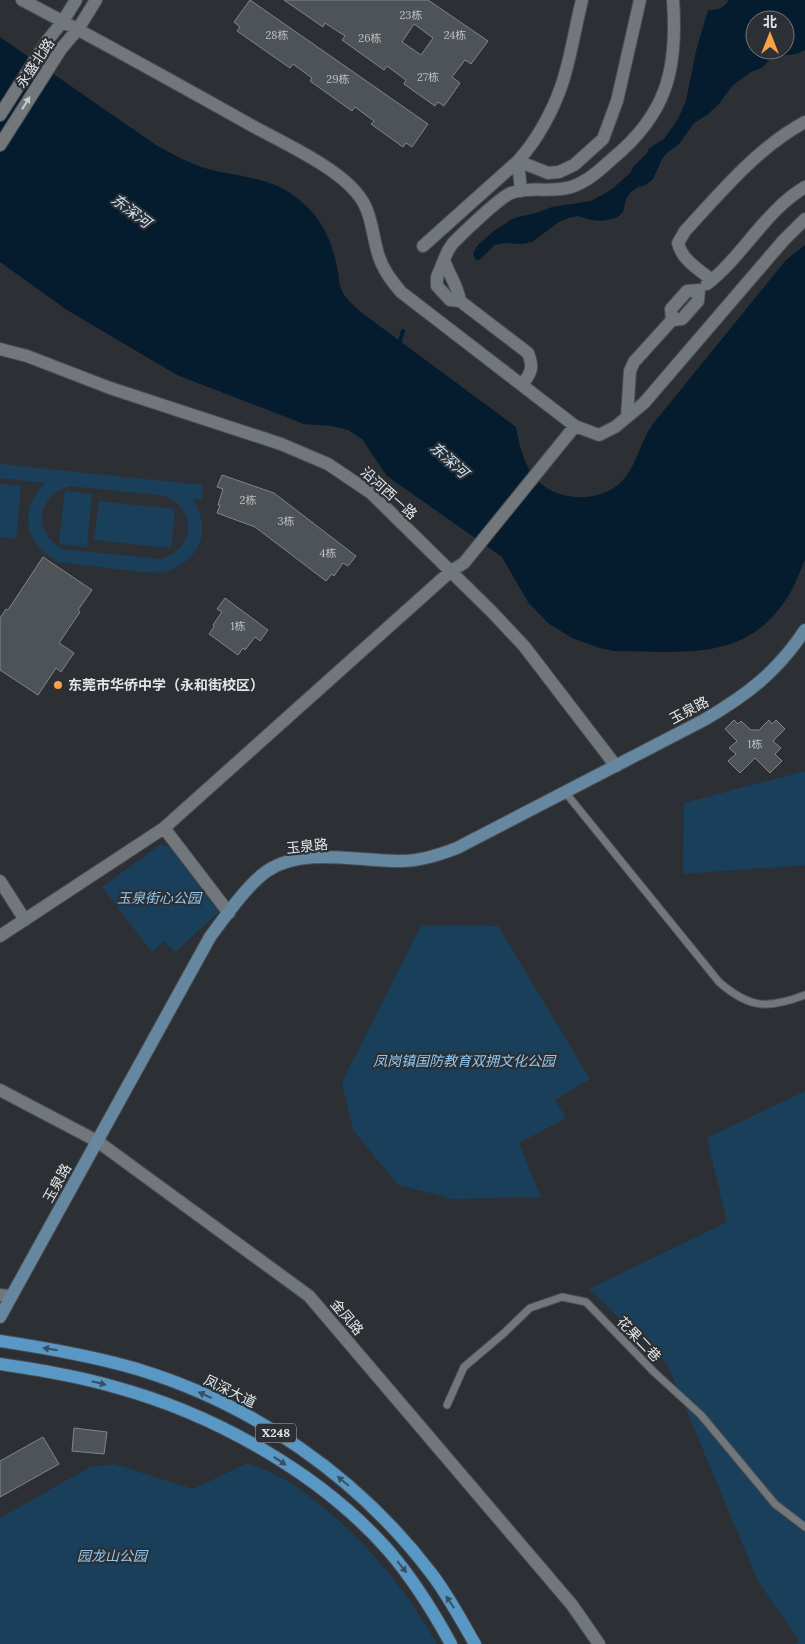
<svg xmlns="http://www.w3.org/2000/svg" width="805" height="1644" viewBox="0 0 805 1644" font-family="Lora,'Noto Sans SC',serif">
<rect width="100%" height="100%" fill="#2c3034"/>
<path fill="#1a3f5b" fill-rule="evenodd" d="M0,464L203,485L202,499H192C217,534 193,572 151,573L59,562C24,544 18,511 45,483L0,478ZM70,486L167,496C198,513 194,550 160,559L63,549C32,533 36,495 70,486Z
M0,484L21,486L16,539L0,537Z
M65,491L92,494L87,547L59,544Z
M99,501L175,509L171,548L94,540Z
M805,771V865L683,874L684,803Z
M160,845L170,847L219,912L175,952L164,941L152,952L102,887Z
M421,925L498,926L590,1079L555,1100L566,1118L519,1143L541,1197L453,1199L398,1185L353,1130L342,1082Z
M805,1091V1644H794L799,1640L758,1581L667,1364L589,1289L727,1222L707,1138Z
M248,1463C260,1468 274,1473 286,1480C296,1485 305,1494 314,1500C365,1540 405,1588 437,1644H0V1518L90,1467L114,1464L193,1489Z"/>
<path fill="#041c2e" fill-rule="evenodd" d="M729,0H805V50L796,54L772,57L762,68L751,72L733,85L718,105L707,115L694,123L680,143L667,153L662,159L653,179L646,185L638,187L631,192L626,199L623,212L616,218L602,221L591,220L578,216L568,218L559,222L532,242L523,244L504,243L495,245L479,260H476L473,254L477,246L495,230L514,218L536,213L552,207L591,201L611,190L630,173L634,166L647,153L649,148L664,139L678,119L686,101L696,51L708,10C717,11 724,8 729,0ZM755,20H785V50H755Z
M0,37L156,145C174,155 192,165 212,170C254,180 280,177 312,212C326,228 333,247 337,267C339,273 338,280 340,286C344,298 353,305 362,313L516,427C519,444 523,460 532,474C551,501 593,504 618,485C636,470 639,444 652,425L786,260L805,245V560C799,573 794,589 785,601C744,663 679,651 614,651L600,648L572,638L548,623L528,602L502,557L387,476L362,439L348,430L331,426L304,424L177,375L67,310L0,262Z"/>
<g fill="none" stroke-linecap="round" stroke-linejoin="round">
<path stroke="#041c2e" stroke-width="4" d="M396,344L400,341L403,331"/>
</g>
<path fill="#4e5357" stroke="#808589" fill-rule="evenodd" d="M250,0L428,124L412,147L406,143L403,147L371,124L374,121L355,107L352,111L310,81L312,78L293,64L290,68L237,31L240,27L234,22Z
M284,0H428L488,41L471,64L465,60L452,77L460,83L444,106L438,102L435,106L404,84L406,80L387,66L384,70L342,40L345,36L325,23L323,27ZM414,24L433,38L421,55L402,42Z
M222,475L274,493L356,556L348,566L343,563L334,576L332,574L326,581L255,527L217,513L220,505H218L223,489L217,487Z
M43,557L92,590L78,610L80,612L59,643L74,653L61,672L56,668L38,695L0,670V618L6,609L8,610Z
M225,598L268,630L260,641L255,637L245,650L243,648L238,655L209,634L214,627L213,625L222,612L217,609Z
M734,720L738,724L741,721L751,730H759L769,720L772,724L776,720L785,729L773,741L781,748L775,754L782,761L770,773L755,758L740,773L728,761L736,754L729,748L737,741L725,729Z
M74,1428L107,1432L104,1454L72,1451Z
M43,1437L59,1464L0,1497V1461Z"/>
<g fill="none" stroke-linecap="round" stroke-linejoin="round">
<g stroke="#4a4d51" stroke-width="9">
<path id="lane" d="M565,792L719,982C750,1009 768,1009 805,995
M447,1405L464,1367L503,1334L530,1308L562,1297L586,1302L654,1372L701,1415L775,1504L805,1527"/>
</g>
<g stroke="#4a4d51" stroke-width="14">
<path id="street" d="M22,0C99,40 174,82 249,124C281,142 338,167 359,196C371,211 372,232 377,250C381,267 390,279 401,292L575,426L599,435L615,427L644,403L783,241L805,219
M0,115L47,41L63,21L76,0
M0,145L61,49L78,29L96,0
M521,191L518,161L548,173L559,172L574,165L603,139L617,101L640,0
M423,246L518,161C537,140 553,111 562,84C571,57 575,28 582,0
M444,260C446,254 449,248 453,243C463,233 499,198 511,193C530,186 552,193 571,187C587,182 600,170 612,159C667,114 678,69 673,0
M712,280C698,269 682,260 678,243L685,231C721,192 757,148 805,122
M707,284C743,256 765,211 805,187
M460,301C458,286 449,275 444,260L437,277V286L450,300L460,301L528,353C534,368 531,373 522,385
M0,349L27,356L110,388L281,444L328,464L371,493L492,612L524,646L616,766
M627,417L630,371L634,362L672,320L682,319L698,301L699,290L687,291L671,309L672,320
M164,828L229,913
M0,881L25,920
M0,936L164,828L451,571L464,563L575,426
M0,1090L97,1141L309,1296L572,1605L599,1644
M0,1295L11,1296"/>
</g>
<g stroke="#4a4d51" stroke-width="14">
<path id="secondary" d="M0,1317L210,937C225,917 247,885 267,871C304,846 360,862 402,861C421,861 439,855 457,848L704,720C747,695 777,672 805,630"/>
</g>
<g stroke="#4a4d51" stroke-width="14">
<path id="primary" d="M0,1341C46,1348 92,1356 137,1369C253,1404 358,1477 431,1573C448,1595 461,1620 475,1644
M0,1364C39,1370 77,1376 115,1387C214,1414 320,1473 388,1550C413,1579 433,1611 451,1644"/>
</g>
<use href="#lane" stroke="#72777b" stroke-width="7"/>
<use href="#street" stroke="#72777b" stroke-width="12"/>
<use href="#secondary" stroke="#6587a0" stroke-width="12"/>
<use href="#primary" stroke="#5997c5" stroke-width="12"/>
</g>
<defs><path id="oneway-solid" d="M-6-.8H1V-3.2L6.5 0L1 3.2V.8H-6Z" transform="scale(1.25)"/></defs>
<use fill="#c6cacc" href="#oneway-solid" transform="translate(26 103) rotate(-58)"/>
<g fill="#3a4f60">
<use href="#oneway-solid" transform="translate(50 1349) rotate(-171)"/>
<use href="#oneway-solid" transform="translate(99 1383) rotate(14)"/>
<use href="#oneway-solid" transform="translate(205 1395) rotate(-156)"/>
<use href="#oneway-solid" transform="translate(280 1461) rotate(33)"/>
<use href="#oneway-solid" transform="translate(343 1481) rotate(-140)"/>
<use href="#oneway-solid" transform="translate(402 1567) rotate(51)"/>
<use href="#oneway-solid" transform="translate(450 1602) rotate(-123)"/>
</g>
<circle fill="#f7a149" stroke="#2c3034" stroke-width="2" cx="58" cy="685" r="5"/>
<g text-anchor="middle" stroke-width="4.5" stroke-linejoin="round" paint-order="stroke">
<g font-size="11" fill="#bdc0c3">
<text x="411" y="19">23栋</text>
<text x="277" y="39">28栋</text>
<text x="455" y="39">24栋</text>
<text x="370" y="42">26栋</text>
<text x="428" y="81">27栋</text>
<text x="338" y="83">29栋</text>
<text x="248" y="504">2栋</text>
<text x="286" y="525">3栋</text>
<text x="328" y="557">4栋</text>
<text x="238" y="630">1栋</text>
<text x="755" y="748">1栋</text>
</g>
<rect fill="#2c3034" stroke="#abafb1" stroke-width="1" x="256" y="1423.5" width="40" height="19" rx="4"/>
<g font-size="12" font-weight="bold" fill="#e2e5e7">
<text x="276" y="1437">X248</text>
</g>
<g font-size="14" fill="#e2e5e7" stroke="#2c3034">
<text transform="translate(35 63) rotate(-56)" y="5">永盛北路</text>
<text transform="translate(389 493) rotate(42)" y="5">沿河西一路</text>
<text transform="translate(689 710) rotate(-28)" y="5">玉泉路</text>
<text transform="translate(307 846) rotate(-6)" y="5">玉泉路</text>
<text transform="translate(57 1183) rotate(-61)" y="5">玉泉路</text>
<text transform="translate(347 1317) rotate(50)" y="5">金凤路</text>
<text transform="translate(639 1339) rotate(46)" y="5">花果二巷</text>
<text transform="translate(230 1391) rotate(26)" y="5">凤深大道</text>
</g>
<g font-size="14" font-weight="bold" fill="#e2e5e7" stroke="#2c3034" text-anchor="start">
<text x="68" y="690">东莞市华侨中学（永和街校区）</text>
</g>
<g font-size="14" font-style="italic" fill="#8fc7f3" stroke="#2c3034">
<text x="159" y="903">玉泉街心公园</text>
<text x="464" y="1066">凤岗镇国防教育双拥文化公园</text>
<text x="112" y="1561">园龙山公园</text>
</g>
<g font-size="15" font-style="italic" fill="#c9e5fb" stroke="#2c3034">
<text transform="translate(131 211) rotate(37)" y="5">东深河</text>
<text transform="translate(449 460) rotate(42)" y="5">东深河</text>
</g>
</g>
<g transform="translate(770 35)"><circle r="24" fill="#2c3034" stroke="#75787c"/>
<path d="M0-4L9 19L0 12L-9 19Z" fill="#f7a149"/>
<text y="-8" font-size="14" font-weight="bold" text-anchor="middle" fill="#e2e5e7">北</text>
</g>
</svg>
